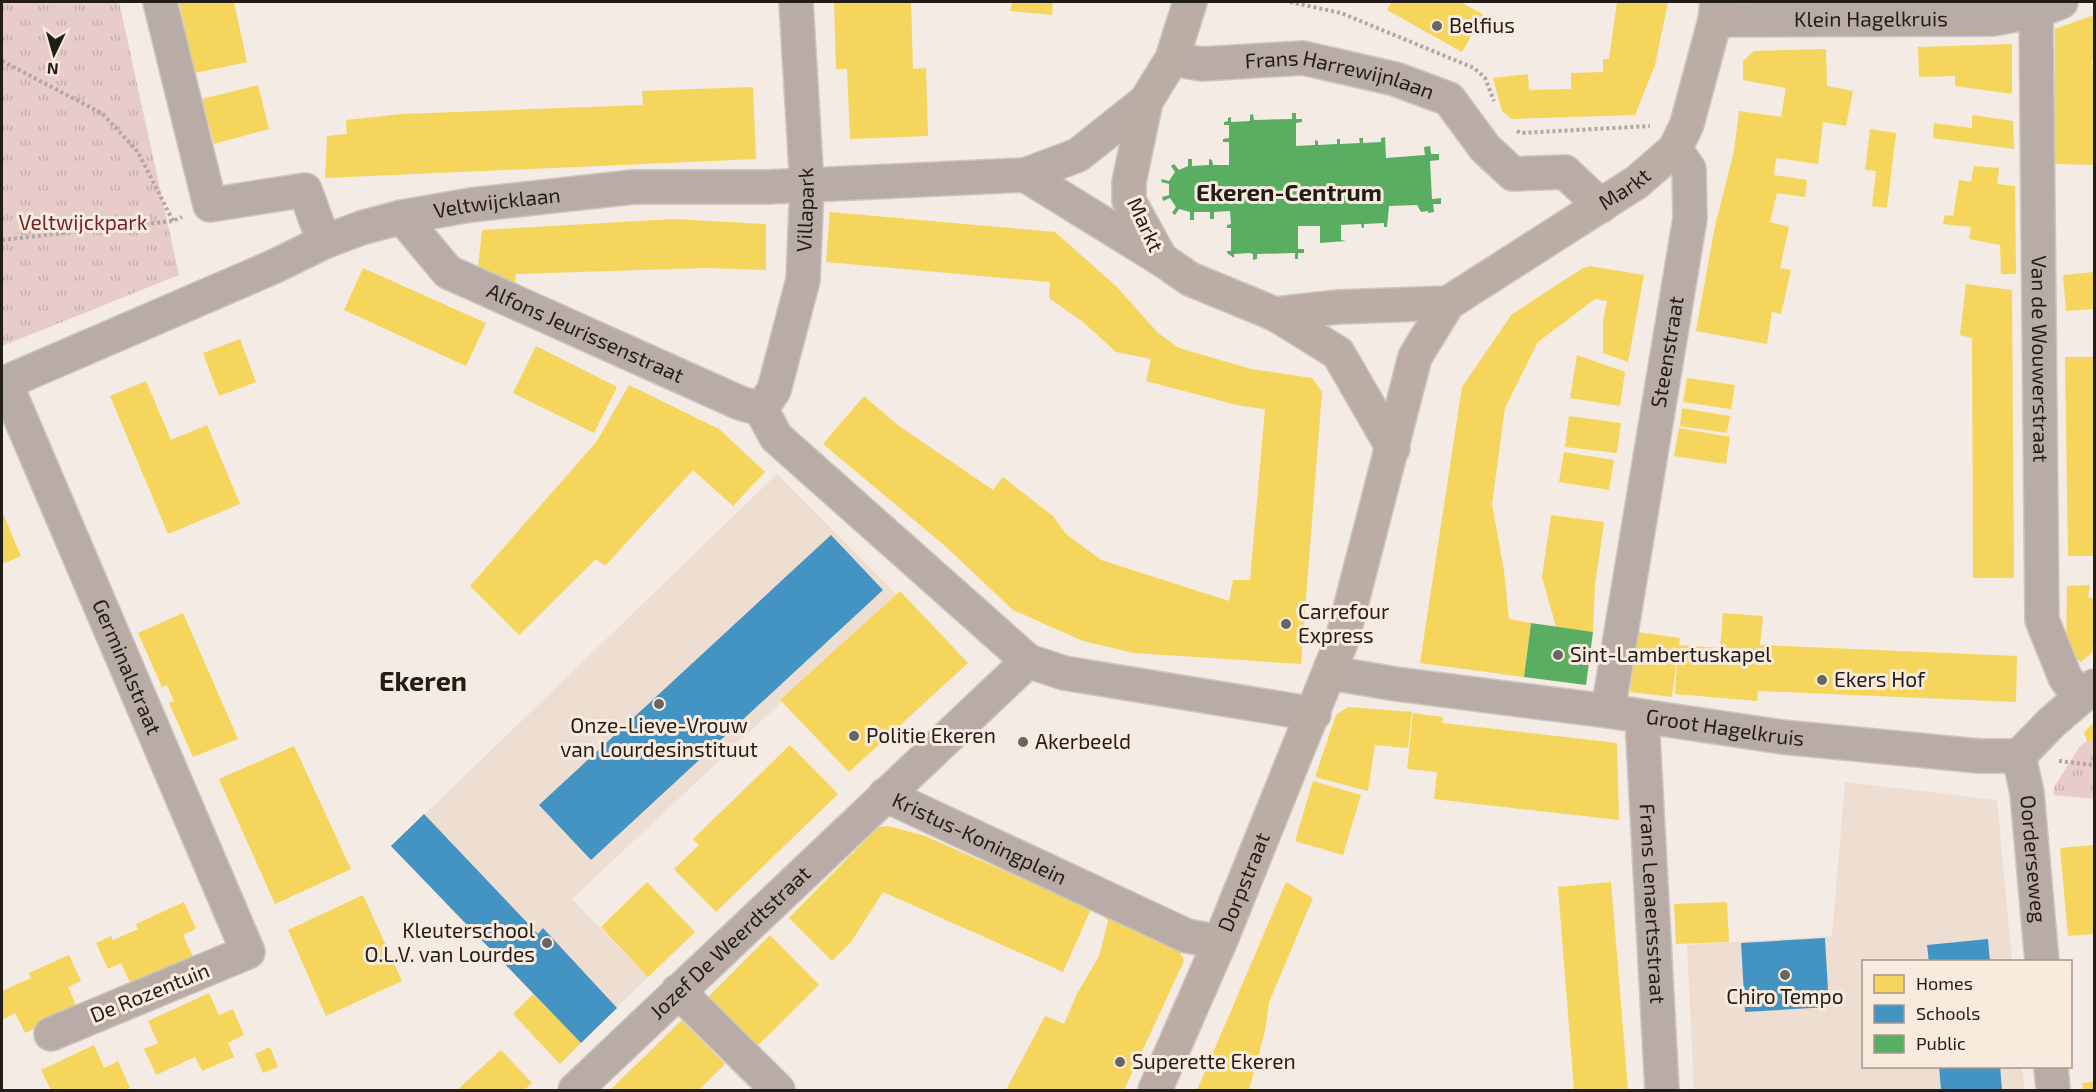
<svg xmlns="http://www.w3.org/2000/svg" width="2096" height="1092" viewBox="0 0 2096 1092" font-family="'Exo 2',sans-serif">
<defs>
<pattern id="park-tufts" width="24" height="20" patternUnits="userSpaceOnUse" patternTransform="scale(1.5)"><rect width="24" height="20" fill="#e7ccca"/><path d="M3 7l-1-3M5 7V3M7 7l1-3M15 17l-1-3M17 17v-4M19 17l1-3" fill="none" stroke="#c6afad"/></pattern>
</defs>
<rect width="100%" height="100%" fill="#f3ebe4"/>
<path fill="#edded1" d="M777,474L896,594L572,899L648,977L581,1043L391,847Z
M1845,782L1997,800L2012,961L1864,962V1066L2022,1067L2025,1090H1694L1687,945L1832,936Z"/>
<path fill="url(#park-tufts)" d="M2,2H119L179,275L2,346Z
M2087,741L2094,742V799L2054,795V787L2080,746Z"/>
<path fill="#f6d55c" d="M179,2H234L247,62L195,73Z
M834,2H911L913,69L926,68L928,136L850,139L847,69H836Z
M1012,2H1053L1052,15L1010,11Z
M1392,2H1460L1483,14L1462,52L1387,10Z
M1617,2H1668L1655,65L1635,115L1511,119L1502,111L1493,78L1528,74L1529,90L1571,89V73L1603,72V59H1609Z
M2094,15V60L2092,61L2094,70V165L2055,164V29Z
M2012,44V94L1955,86V76L1919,77L1918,47Z
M1826,49L1827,86L1853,91L1846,126L1823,122L1818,164L1776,158L1774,175L1807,180L1805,197L1777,193L1770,222L1789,227L1780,268L1791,270L1781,314L1772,312L1767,344L1696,331L1715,226L1734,151L1739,111L1781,117L1786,88L1743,80V61L1754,51Z
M258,85L269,129L214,144L202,99Z
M753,87L756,159L325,178L327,136L347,134L346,120L402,114L643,105L642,91Z
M1972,115L2013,121L2014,149L1933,138L1934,123L1972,128Z
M1870,129L1896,133L1887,208L1872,206L1876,171L1865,170Z
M1974,166L1999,168L1997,184L2015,186L2016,274H2001L2000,245L1969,239L1971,227L1943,224L1945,215L1953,216L1959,180L1971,182Z
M830,212L1055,232L1116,286L1158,333L1179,348L1251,369L1312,378L1322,392L1301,664L1134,653L1083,641L1013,610L945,546L823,444L864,396L899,426L993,490L1003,477L1053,516L1066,534L1101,560L1229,601L1233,580H1250L1265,409L1241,406L1146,381L1151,359L1116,352L1083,322L1049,298L1050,282L826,262Z
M674,219L766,224V270L706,268L516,274L515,285L478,268L482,230Z
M1590,266L1644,275L1628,362L1603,353V321L1607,301L1595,299L1538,342L1505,408L1492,504L1504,571L1509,619L1531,623L1524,677L1420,663L1462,387L1512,314L1583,268Z
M363,268L486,323L466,366L344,310Z
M2094,272V309L2066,311L2063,275Z
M1966,284L2012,290L2014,578H1973L1972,338L1960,335Z
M240,339L256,382L219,396L203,353Z
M536,346L617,387L594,433L513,393Z
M1577,355L1625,372L1620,406L1570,398Z
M2065,357H2094V556H2068Z
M1687,378L1735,385L1731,409L1683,402Z
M146,381L171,440L207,425L240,504L168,534L110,396Z
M629,385L719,429L765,472L733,506L693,470L605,566L596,559L519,635L470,586L597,441Z
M1682,408L1730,416L1727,433L1680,426Z
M1569,416L1621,423L1617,453L1565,447Z
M1679,428L1730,437L1726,464L1674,456Z
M1564,452L1614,460L1609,490L1559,482Z
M2,511L21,556L2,564Z
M1551,515L1604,522L1595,585L1593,632L1556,627L1542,577Z
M2090,585L2088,597L2094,599V651L2081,662L2066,649L2067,586Z
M900,591L968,663L849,772L780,700Z
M183,613L238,739L193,757L169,703L174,701L169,690L167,685L162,687L138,633Z
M1723,613L1763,616L1760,645L2017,656L2016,702L1758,691L1757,701L1675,694L1678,650L1672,697L1630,692L1637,632L1680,638L1679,645L1720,648Z
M1348,707L1412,712L1408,748L1375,745L1368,791L1315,777L1336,715Z
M1413,713L1443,717L1442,723L1617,743L1619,820L1434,799L1437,772L1407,769Z
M2094,723V742L2087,741L2084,732Z
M790,745L838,794L716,912L674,869L699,845L693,839Z
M294,746L351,869L275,904L219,779Z
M1313,781L1361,795L1343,855L1295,841Z
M888,826L925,836L1091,909L1063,972L883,892L851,942L832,961L789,918L878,827Z
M2094,845V934L2068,936L2060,848Z
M647,882L695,932L648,977L601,927Z
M1286,882L1313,898L1269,1002L1265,1031L1249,1090H1197Z
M1611,882L1628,1090H1574L1558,887Z
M363,895L402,981L326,1016L288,930Z
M184,902L196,929L183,935L193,957L131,985L121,963L108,969L96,943L111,936L113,940L138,929L136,924Z
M1727,902L1729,942L1676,944L1674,904Z
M1100,913L1178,947L1184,961L1124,1090H1006L1045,1016L1064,1024L1077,994L1099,956L1108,921Z
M770,935L819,985L752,1051L703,1002Z
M69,955L81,981L68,987L78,1009L25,1033L15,1013L2,1020V991L31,978L29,973Z
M209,993L219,1015L233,1009L244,1035L228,1043L234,1057L202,1071L195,1057L156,1075L144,1049L158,1043L148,1021Z
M533,994L581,1043L560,1064L513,1014Z
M682,1020L725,1064L699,1090H610Z
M94,1045L104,1068L118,1061L130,1088L124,1090H51L41,1070Z
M270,1047L278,1067L263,1073L255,1054Z
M501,1050L532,1083L524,1090H457Z
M2094,1082V1090H2083L2082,1083Z"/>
<path fill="#4393c3" d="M831,535L883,590L591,860L539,805Z
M424,814L538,934L543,928L617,1008L581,1043L391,846Z
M1825,938L1829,1007L1745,1012L1741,943Z
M1988,939L1990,962H1929L1927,945Z
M1939,1066H2000L2002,1090H1941Z"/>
<path fill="#5aae61" d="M1292,113H1296V119H1302V122L1296,123V146L1315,145V140L1318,141V145L1337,144V139H1340V144L1360,143L1359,138H1363V143L1381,142V138L1385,137L1386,158L1425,155L1424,147L1430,146L1431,154H1439V160L1430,161L1432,199L1441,198V204H1433L1434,212L1428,213V211L1421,212L1417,205L1389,206L1387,227H1384V223L1364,224V228H1362L1361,224L1341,225V240L1346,241L1320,243V226H1298V249H1304V253H1298V259H1295V253L1257,254V259L1253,260V254L1250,253L1234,254V258L1227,253V251H1231V228H1227V225L1231,224L1230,211L1214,212V219H1210V212H1194V220H1190V212L1179,209L1175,215L1172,213L1176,207L1170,198L1163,201L1162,197L1169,195V184L1161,182L1162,179L1169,181L1175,172L1171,166L1174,164L1179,170L1188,166V159H1192V166L1209,165V159L1212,160L1213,165H1229V142H1223V139L1229,138V125H1224V122L1228,121V118L1231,117V122L1250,121V115L1253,114L1254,120L1292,119Z
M1531,623L1593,632L1586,685L1524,677Z"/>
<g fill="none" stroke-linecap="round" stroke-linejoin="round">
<g stroke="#ccc6c1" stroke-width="36">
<g id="minor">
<path d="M160,2L210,205L305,190L324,242"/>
<path id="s1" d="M2036,11L2042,620L2065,677L2079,698"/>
<path id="s2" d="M1715,20L1993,19L2036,11L2061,2"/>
<path id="s3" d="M1172,59L1202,64L1303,58L1395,79L1449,99L1485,148L1513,174L1565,172L1601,206"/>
<path d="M1025,175L1161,259"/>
<path id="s4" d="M402,217L448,272L740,403L761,409L776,437L1028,661L1064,673L1314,714"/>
<path id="s5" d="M5,382L248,952L51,1034"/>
<path id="s6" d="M2,384L273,267L324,242L361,228L402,217L471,205L633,187H767L1025,175L1078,155L1146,101"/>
<path id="s7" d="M761,409L774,390L803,280L807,186L796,2"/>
<path id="s8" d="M1331,673L1396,684L1608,711L1782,737L1979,756H2019L2052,722L2094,686"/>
<path id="s9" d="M1608,711L1690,218L1689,169L1675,149"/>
<path id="s10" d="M1642,718L1662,1090"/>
<path id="s11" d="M2019,756L2027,793L2042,962"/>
<path id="s12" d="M885,795L1187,936L1220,942"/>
<path d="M678,991L778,1090"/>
<path d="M2051,1066L2053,1090"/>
<path id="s13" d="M575,1090L1028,661"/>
</g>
</g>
<g stroke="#ccc6c1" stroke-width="36">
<g id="major">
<path d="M1190,2L1172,59L1146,101L1129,182V201L1161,259L1190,279L1275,314L1338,353L1393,448"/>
<path d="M1275,314L1338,307L1448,303"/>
<path id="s14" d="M1155,1090L1220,942L1342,640L1415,357L1448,303L1637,182L1675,149L1687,124L1715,20L1717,2"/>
</g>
</g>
<path stroke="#b2a7a3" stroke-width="4" stroke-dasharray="3 3" stroke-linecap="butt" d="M1290,2L1341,13L1474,68L1485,78L1494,101
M2,61L103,114L138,152L173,221
M1517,131L1521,133L1650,126
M2,240L173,221L182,217
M2059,761L2094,765"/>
<use href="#minor" stroke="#b9aba5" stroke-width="33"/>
<use href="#major" stroke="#bbaca4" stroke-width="33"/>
</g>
<g fill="#6b6560" stroke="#f9eade" stroke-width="2">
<circle cx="1437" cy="26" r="6"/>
<circle cx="1286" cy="624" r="6"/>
<circle cx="1558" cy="655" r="6"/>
<circle cx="1822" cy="680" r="6"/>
<circle cx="659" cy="704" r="6"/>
<circle cx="854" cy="736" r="6"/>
<circle cx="1023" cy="742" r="6"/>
<circle cx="547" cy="943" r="6"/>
<circle cx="1785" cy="975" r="6"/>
<circle cx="1120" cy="1062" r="6"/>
</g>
<g text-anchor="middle" stroke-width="6" stroke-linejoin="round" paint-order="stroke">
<g font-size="21" fill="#221d19" stroke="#f9eade">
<text dy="7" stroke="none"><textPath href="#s2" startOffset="156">Klein Hagelkruis</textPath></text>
<text dy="7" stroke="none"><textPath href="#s3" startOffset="170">Frans Harrewijnlaan</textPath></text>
<text dy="7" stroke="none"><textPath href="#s14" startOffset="1053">Markt</textPath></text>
<text dy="7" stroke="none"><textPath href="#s6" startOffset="530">Veltwijcklaan</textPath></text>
<text dy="7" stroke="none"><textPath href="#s7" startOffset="207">Villapark</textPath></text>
<text transform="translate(1145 225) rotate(65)" y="7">Markt</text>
<text dy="7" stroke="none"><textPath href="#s4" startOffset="222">Alfons Jeurissenstraat</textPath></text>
<text dy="7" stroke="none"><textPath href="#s9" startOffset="364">Steenstraat</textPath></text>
<text dy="7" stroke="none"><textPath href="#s1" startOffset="348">Van de Wouwerstraat</textPath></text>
<text dy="7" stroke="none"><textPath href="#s5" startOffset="310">Germinalstraat</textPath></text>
<text dy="7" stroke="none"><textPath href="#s8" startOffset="398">Groot Hagelkruis</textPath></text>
<text dy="7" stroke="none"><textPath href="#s12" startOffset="104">Kristus-Koningplein</textPath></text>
<text dy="7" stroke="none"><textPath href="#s11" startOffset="104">Oorderseweg</textPath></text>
<text dy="7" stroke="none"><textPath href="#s14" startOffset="226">Dorpstraat</textPath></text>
<text dy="7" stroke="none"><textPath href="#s10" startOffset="186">Frans Lenaertsstraat</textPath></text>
<text dy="7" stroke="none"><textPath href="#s13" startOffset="214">Jozef De Weerdtstraat</textPath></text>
<text transform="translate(150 993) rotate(-22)" y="7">De Rozentuin</text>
</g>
<g font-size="21" fill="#221d19" stroke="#f9eade" text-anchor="start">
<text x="1449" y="33">Belfius</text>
<text x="1298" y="619">Carrefour<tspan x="1298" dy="24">Express</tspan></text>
<text x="1570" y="662">Sint-Lambertuskapel</text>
<text x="1834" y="687">Ekers Hof</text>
<text x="659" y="733" text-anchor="middle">Onze-Lieve-Vrouw<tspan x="659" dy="24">van Lourdesinstituut</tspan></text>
<text x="866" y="743">Politie Ekeren</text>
<text x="1035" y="749">Akerbeeld</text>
<text x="535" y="938" text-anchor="end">Kleuterschool<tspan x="535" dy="24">O.L.V. van Lourdes</tspan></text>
<text x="1785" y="1004" text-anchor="middle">Chiro Tempo</text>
<text x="1132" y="1069">Superette Ekeren</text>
</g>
<g font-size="21" fill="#70252e" stroke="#f9eade">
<text x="83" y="230">Veltwijckpark</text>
</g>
<g font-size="24" font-weight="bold" fill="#221d19" stroke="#f9eade">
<text x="1289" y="201">Ekeren-Centrum</text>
</g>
<g font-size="27" font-weight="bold" fill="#221d19" stroke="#f9eade">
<text x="423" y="691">Ekeren</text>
</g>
</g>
<rect width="2096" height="1092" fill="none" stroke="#221d19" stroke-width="6"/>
<rect x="1862" y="960" width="210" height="108" fill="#f9eade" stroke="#a3988f" stroke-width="1.5"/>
<rect x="1874" y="975" width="30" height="18" fill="#f6d55c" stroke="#a3988f" stroke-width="1.5"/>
<text x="1916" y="990" font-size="18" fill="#221d19">Homes</text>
<rect x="1874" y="1005" width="30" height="18" fill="#4393c3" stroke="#a3988f" stroke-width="1.5"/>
<text x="1916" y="1020" font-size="18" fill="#221d19">Schools</text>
<rect x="1874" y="1035" width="30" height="18" fill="#5aae61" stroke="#a3988f" stroke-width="1.5"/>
<text x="1916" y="1050" font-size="18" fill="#221d19">Public</text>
<g transform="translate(54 54) rotate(185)" stroke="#f9eade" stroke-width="4.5" paint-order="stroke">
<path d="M0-4.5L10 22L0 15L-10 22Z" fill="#221d19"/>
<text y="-9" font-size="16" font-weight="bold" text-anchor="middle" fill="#221d19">N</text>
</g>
</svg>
